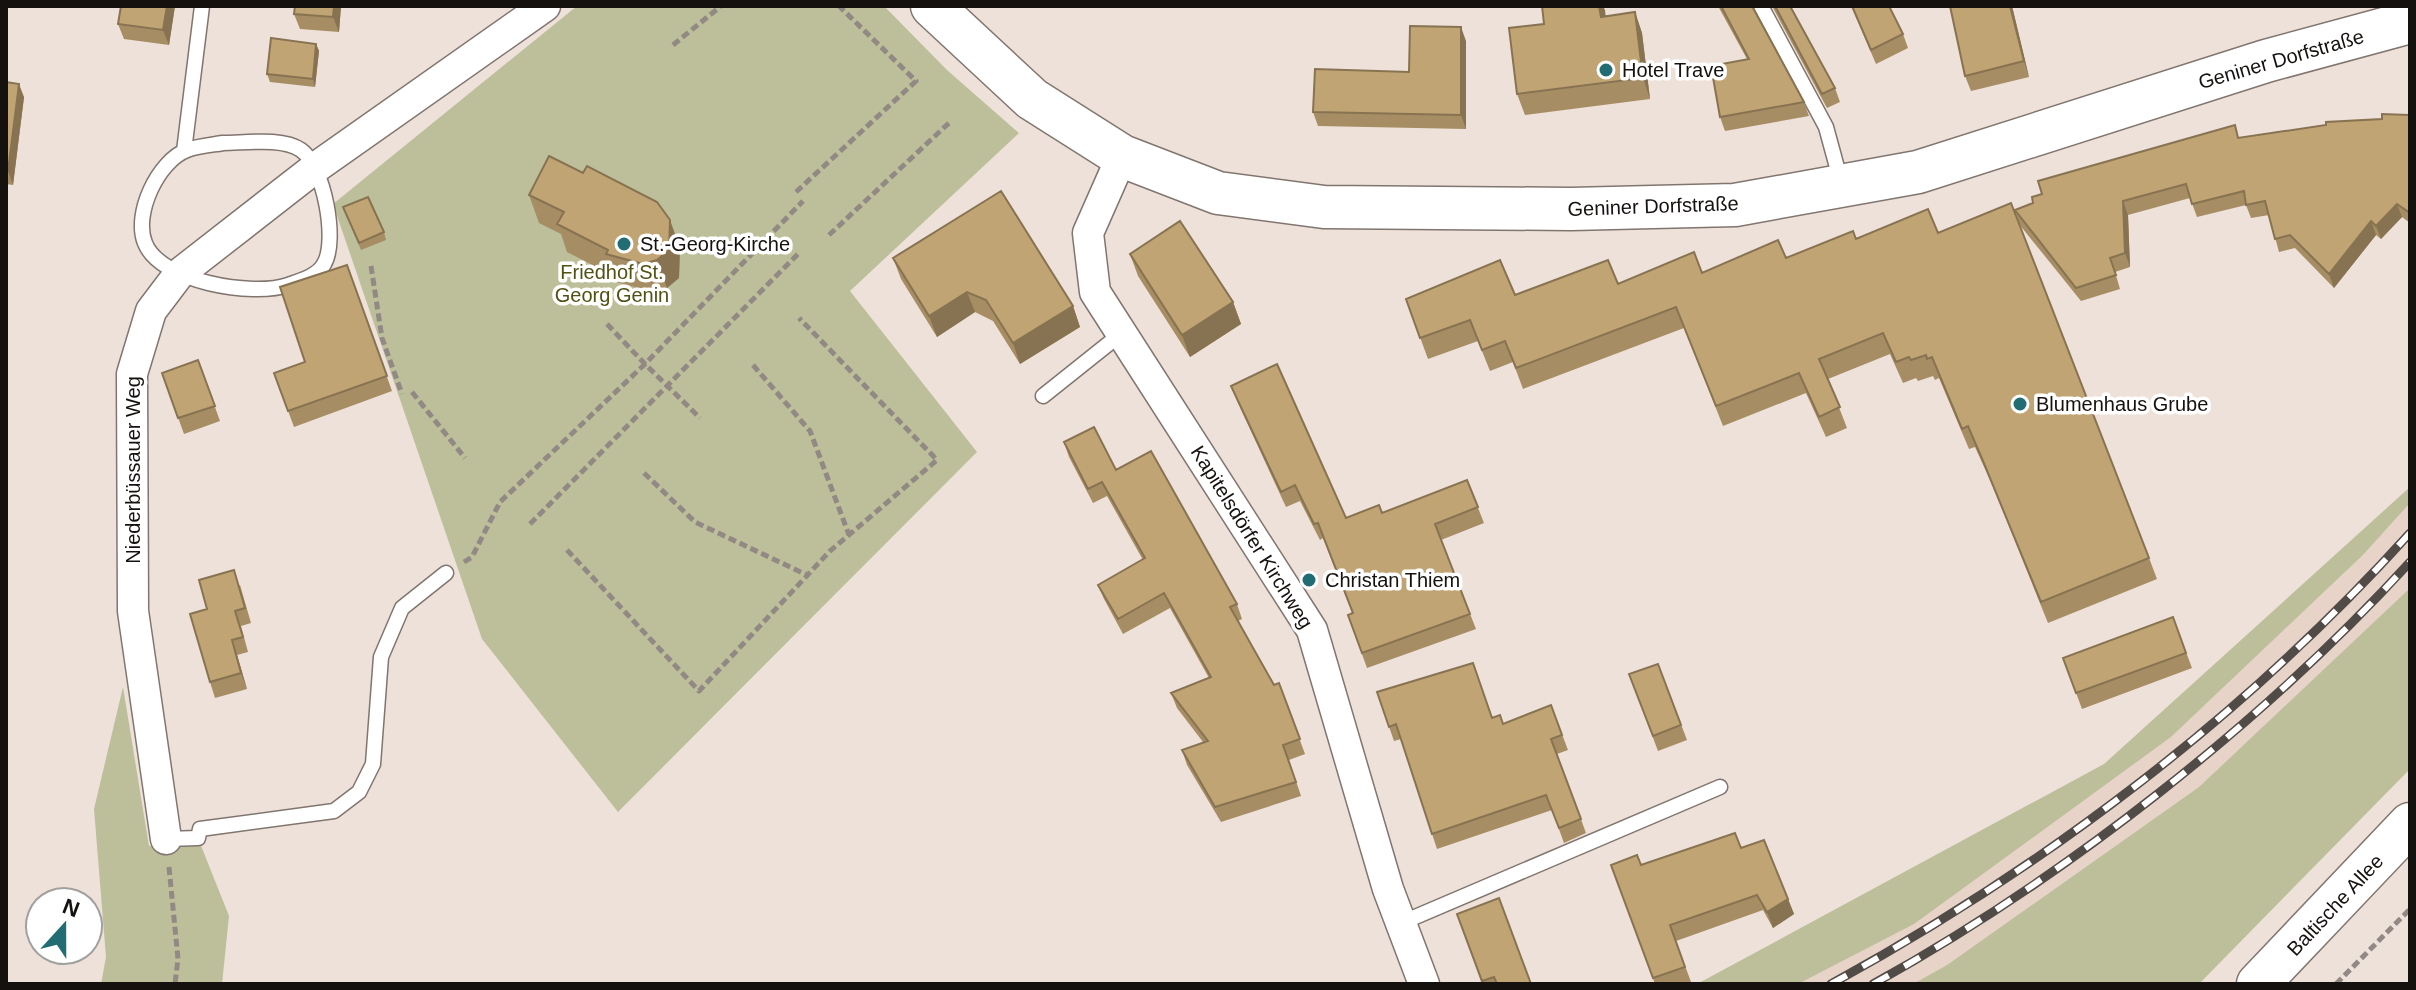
<svg xmlns="http://www.w3.org/2000/svg" width="2416" height="990" viewBox="0 0 2416 990" font-family="Arial,sans-serif">
<rect width="100%" height="100%" fill="#eee1da"/>
<path fill="#e8d3c9" d="M2410,503V588L2199,787L1947,965L1913,984H1798L1914,923L2171,737L2363,555Z"/>
<path fill="#bdbf9a" d="M577,6H884L947,70L1019,133L850,291L977,452L618,812L482,639L333,204Z
M2410,487V503L2363,555L2171,737L1914,924L1798,984H1697L2104,764Z
M2410,588V769L2199,984H1913L1947,965L2199,787Z
M123,687L149,846L198,838L229,916L222,984H101L106,957L94,809Z"/>
<g fill="none" stroke-linecap="round" stroke-linejoin="round">
<g stroke="#81756f" stroke-width="17">
<path id="lane" d="M1761,6L1826,127L1841,182
M223,143C245,143 282,137 301,150C324,166 338,241 324,264C318,276 299,281 288,285C253,297 160,282 145,243C133,214 158,161 187,150C198,146 211,145 223,143Z
M184,151L202,6
M1043,396L1122,333
M166,839L198,838L200,829L334,811L359,792L373,764L381,657L402,608L446,573
M1401,923L1720,787"/>
</g>
<g stroke="#81756f" stroke-width="33">
<path id="street" d="M1122,156L1088,233L1095,292L1312,630L1388,889L1424,984
M166,839L133,611L132,374L151,311L179,274L315,168L545,6"/>
</g>
<g stroke="#81756f" stroke-width="45">
<path id="secondary" d="M932,6L1032,99L1122,156L1218,193L1324,207L1571,209L1735,205L1918,172L2266,61L2410,22
M2258,984L2410,824"/>
</g>
<path stroke="#928984" stroke-width="5" stroke-dasharray="8 4" stroke-linecap="butt" d="M673,45L721,6
M796,192L916,81L839,6
M829,235L950,122
M371,266L382,338L402,394
M607,324L645,364L803,201
M753,365L810,431L849,535
M412,392L465,458
M644,473L695,522L807,575
M530,524L800,252
M567,550L699,691L830,551L937,460L799,318
M464,562L472,557L500,502L645,364L700,418
M169,867L178,959L175,984
M2336,984L2410,909"/>
<use href="#lane" stroke="#fff" stroke-width="14"/>
<use href="#street" stroke="#fff" stroke-width="30"/>
<use href="#secondary" stroke="#fff" stroke-width="42"/>
<g stroke="#514b47" stroke-width="9">
<path id="rail" d="M1831,984C2045,867 2246,715 2410,533
M1873,984C2063,879 2264,722 2410,562"/>
</g>
<use href="#rail" stroke="#fff" stroke-width="6" stroke-dasharray="18" stroke-linecap="butt"/>
</g>
<path fill="#a68d64" d="M121,6H175L169,45L124,39L118,24Z
M341,6L339,32L300,29L294,14Z
M1542,6H1603L1605,16L1635,12L1642,33L1650,99L1525,115L1517,94L1544,24Z
M1718,6H1752L1804,102L1809,116L1725,131L1720,117L1747,59Z
M1772,6H1790L1835,88L1840,102L1827,108Z
M1851,6H1889L1903,34L1908,48L1876,64Z
M2012,6L2029,77L1971,91L1965,76Z
M1466,41V129L1318,126L1313,112L1409,72Z
M316,44L319,51L315,87L270,82L267,74Z
M6,82L24,97L13,185L6,184Z
M2410,104V223L2402,217L2381,239L2376,235L2334,288L2295,248L2279,252L2269,215L2251,218L2246,205L2197,217L2190,198L2128,215L2130,267L2115,272L2120,289L2081,301L2019,224L2015,210L2239,138L2409,115Z
M529,195L680,248L679,278L667,288L653,292L616,282L614,276L567,252L561,234L539,223Z
M343,207L384,232L386,240L361,250Z
M1938,233L2149,558L2157,579L2048,623L1991,482L1975,447L1969,449L1939,378L1935,380L1933,376L1918,381L1916,378L1903,383L1890,354L1828,379L1847,428L1826,437L1806,393L1723,426L1684,328L1523,389L1513,362L1490,371L1478,341L1428,359L1406,299L1515,295L1618,284L1702,273L1786,258L1856,239Z
M1130,254L1233,302L1241,324L1190,357L1138,276Z
M893,258L1073,306L1080,327L1020,364L993,321L975,312L937,337L901,279Z
M347,265L392,391L294,427L274,373L305,362Z
M198,360L220,421L184,434L162,373Z
M1231,386L1346,518L1382,513L1467,480L1484,523L1441,540L1476,629L1367,668L1348,615L1352,613L1323,538L1320,540L1300,501L1286,507L1237,401Z
M1064,442L1116,470L1237,604L1242,619L1238,621L1274,685L1279,683L1305,754L1289,760L1301,796L1221,822L1187,765L1182,750L1203,742L1177,708L1171,693L1209,678L1170,608L1123,634L1104,599L1098,585L1143,560L1107,496L1093,503L1069,457Z
M240,585L251,623L241,626L248,652L237,655L247,689L215,698L210,682L207,609Z
M2173,617L2192,668L2082,709L2063,658Z
M1658,664L1687,740L1658,751L1629,674Z
M1377,692L1492,718L1503,724L1551,705L1568,750L1557,754L1586,833L1564,843L1552,810L1437,849L1401,739L1394,741Z
M1741,848L1788,899L1794,914L1773,928L1763,910L1676,941L1691,982L1685,984H1655L1611,865H1641Z
M1462,928L1531,984H1482Z"/>
<path fill="#877351" d="M167,6H175L169,45L163,30Z
M334,6H341L339,32L333,17Z
M1599,6H1603L1605,10L1608,38L1601,17Z
M2010,6H2012L2029,77L2024,61Z
M1635,12L1642,33L1650,99L1643,78Z
M1461,27L1466,41V129L1461,115Z
M316,44L319,51L315,87L313,79Z
M19,84L24,97L13,185L8,171Z
M2123,201L2128,215L2130,267L2125,253Z
M2397,204L2402,217L2381,239L2376,226Z
M670,220L680,248L679,278L667,288L657,260Z
M2371,221L2376,235L2334,288L2329,274Z
M967,292L975,312L937,337L929,316Z
M1233,302L1241,324L1190,357L1182,335Z
M1073,306L1080,327L1020,364L1013,343Z
M232,640L237,655L247,689L241,673Z
M1788,899L1794,914L1773,928L1767,912Z"/>
<path fill="#c1a474" stroke="#877351" stroke-width="2" d="M121,6H167L163,30L118,24Z
M295,6H334L333,17L294,14Z
M1542,6H1599L1601,17L1635,12L1643,78L1517,94L1509,28L1544,24Z
M1721,6H1752L1804,102L1720,117L1711,66L1749,59Z
M1775,6H1790L1835,88L1822,94Z
M1852,6H1889L1903,34L1871,50Z
M1950,6H2010L2024,61L1965,76Z
M1410,26L1461,27V115L1313,112L1315,69L1409,72Z
M271,38L316,44L313,79L267,74Z
M6,82L19,84L8,171H6Z
M2409,104L2410,213L2397,204L2376,226L2371,221L2329,274L2290,235L2275,239L2265,201L2246,205L2244,191L2192,204L2186,184L2123,201L2125,253L2110,258L2116,275L2076,288L2015,210L2033,203L2032,197L2042,194L2038,181L2235,125L2238,138L2326,125V122L2382,119V114L2409,115Z
M549,156L583,173L587,166L657,202L670,220L669,250L657,260L643,264L606,254L608,250L557,224L564,212L529,195Z
M1001,191L1073,306L1013,343L986,300L967,292L929,316L893,258Z
M368,197L384,232L359,243L343,207Z
M2011,203L2149,558L2041,602L1983,461L1968,426L1962,429L1932,357L1927,359L1926,355L1911,360L1909,357L1896,362L1883,333L1819,359L1840,407L1819,417L1799,373L1716,406L1676,307L1516,368L1505,341L1482,350L1470,320L1420,338L1406,299L1500,260L1515,295L1608,260L1618,284L1694,252L1702,273L1778,240L1786,258L1853,231L1856,239L1928,209L1938,233Z
M1180,221L1233,302L1182,335L1130,254Z
M347,265L387,376L288,411L274,373L305,362L280,287Z
M198,360L215,406L178,418L162,373Z
M1277,364L1346,518L1379,505L1382,513L1467,480L1478,507L1435,524L1470,614L1362,653L1348,615L1353,613L1318,523L1314,524L1295,485L1281,492L1231,386Z
M1094,427L1116,470L1151,451L1237,604L1230,607L1274,685L1279,683L1300,739L1283,745L1296,782L1215,807L1182,750L1208,741L1171,693L1211,677L1164,593L1118,619L1098,585L1145,558L1102,482L1088,489L1064,442Z
M234,570L245,608L235,611L243,637L232,640L241,673L210,682L190,614L207,609L199,580Z
M2173,617L2186,653L2076,693L2063,658Z
M1473,663L1492,718L1500,715L1503,724L1551,705L1562,735L1551,739L1581,819L1559,828L1546,795L1432,834L1396,724L1389,727L1377,692Z
M1658,664L1681,725L1653,736L1629,674Z
M1735,833L1741,848L1764,840L1788,899L1767,912L1757,895L1670,925L1685,967L1653,978L1611,865L1637,855L1641,865Z
M1499,898L1531,984H1497L1494,977L1482,981L1457,914Z"/>
<g fill="#226d73" stroke="#fff" stroke-width="3">
<circle cx="1606" cy="70" r="8"/>
<circle cx="624" cy="244" r="8"/>
<circle cx="2020" cy="404" r="8"/>
<circle cx="1309" cy="580" r="8"/>
</g>
<g text-anchor="middle" stroke-width="7" stroke-linejoin="round" paint-order="stroke">
<g font-size="20" fill="#15110f" stroke="#fff">
<text transform="translate(2281 59) rotate(-16)" y="7">Geniner Dorfstraße</text>
<text transform="translate(1653 206) rotate(-2)" y="7">Geniner Dorfstraße</text>
<text transform="translate(133 470) rotate(-90)" y="7">Niederbüssauer Weg</text>
<text transform="translate(1252 537) rotate(58)" y="7">Kapitelsdörfer Kirchweg</text>
<text transform="translate(2335 905) rotate(-47)" y="7">Baltische Allee</text>
</g>
<g font-size="20" fill="#15110f" stroke="#fff" text-anchor="start">
<text x="1622" y="77">Hotel Trave</text>
<text x="640" y="251">St.-Georg-Kirche</text>
<text x="2036" y="411">Blumenhaus Grube</text>
<text x="1325" y="587">Christan Thiem</text>
</g>
<g font-size="20" fill="#505113" stroke="#fff">
<text x="612" y="279">Friedhof St.<tspan x="612" dy="23">Georg Genin</tspan></text>
</g>
</g>
<rect width="2416" height="990" fill="none" stroke="#15110f" stroke-width="16"/>
<g transform="translate(64 926) rotate(21)"><circle r="38" fill="#ffffff" stroke="#a1a09f" stroke-width="2"/>
<path d="M0-6L14 30L0 20L-14 30Z" fill="#226d73"/>
<text y="-12" font-size="22" font-weight="bold" text-anchor="middle" fill="#15110f">N</text>
</g>
</svg>
